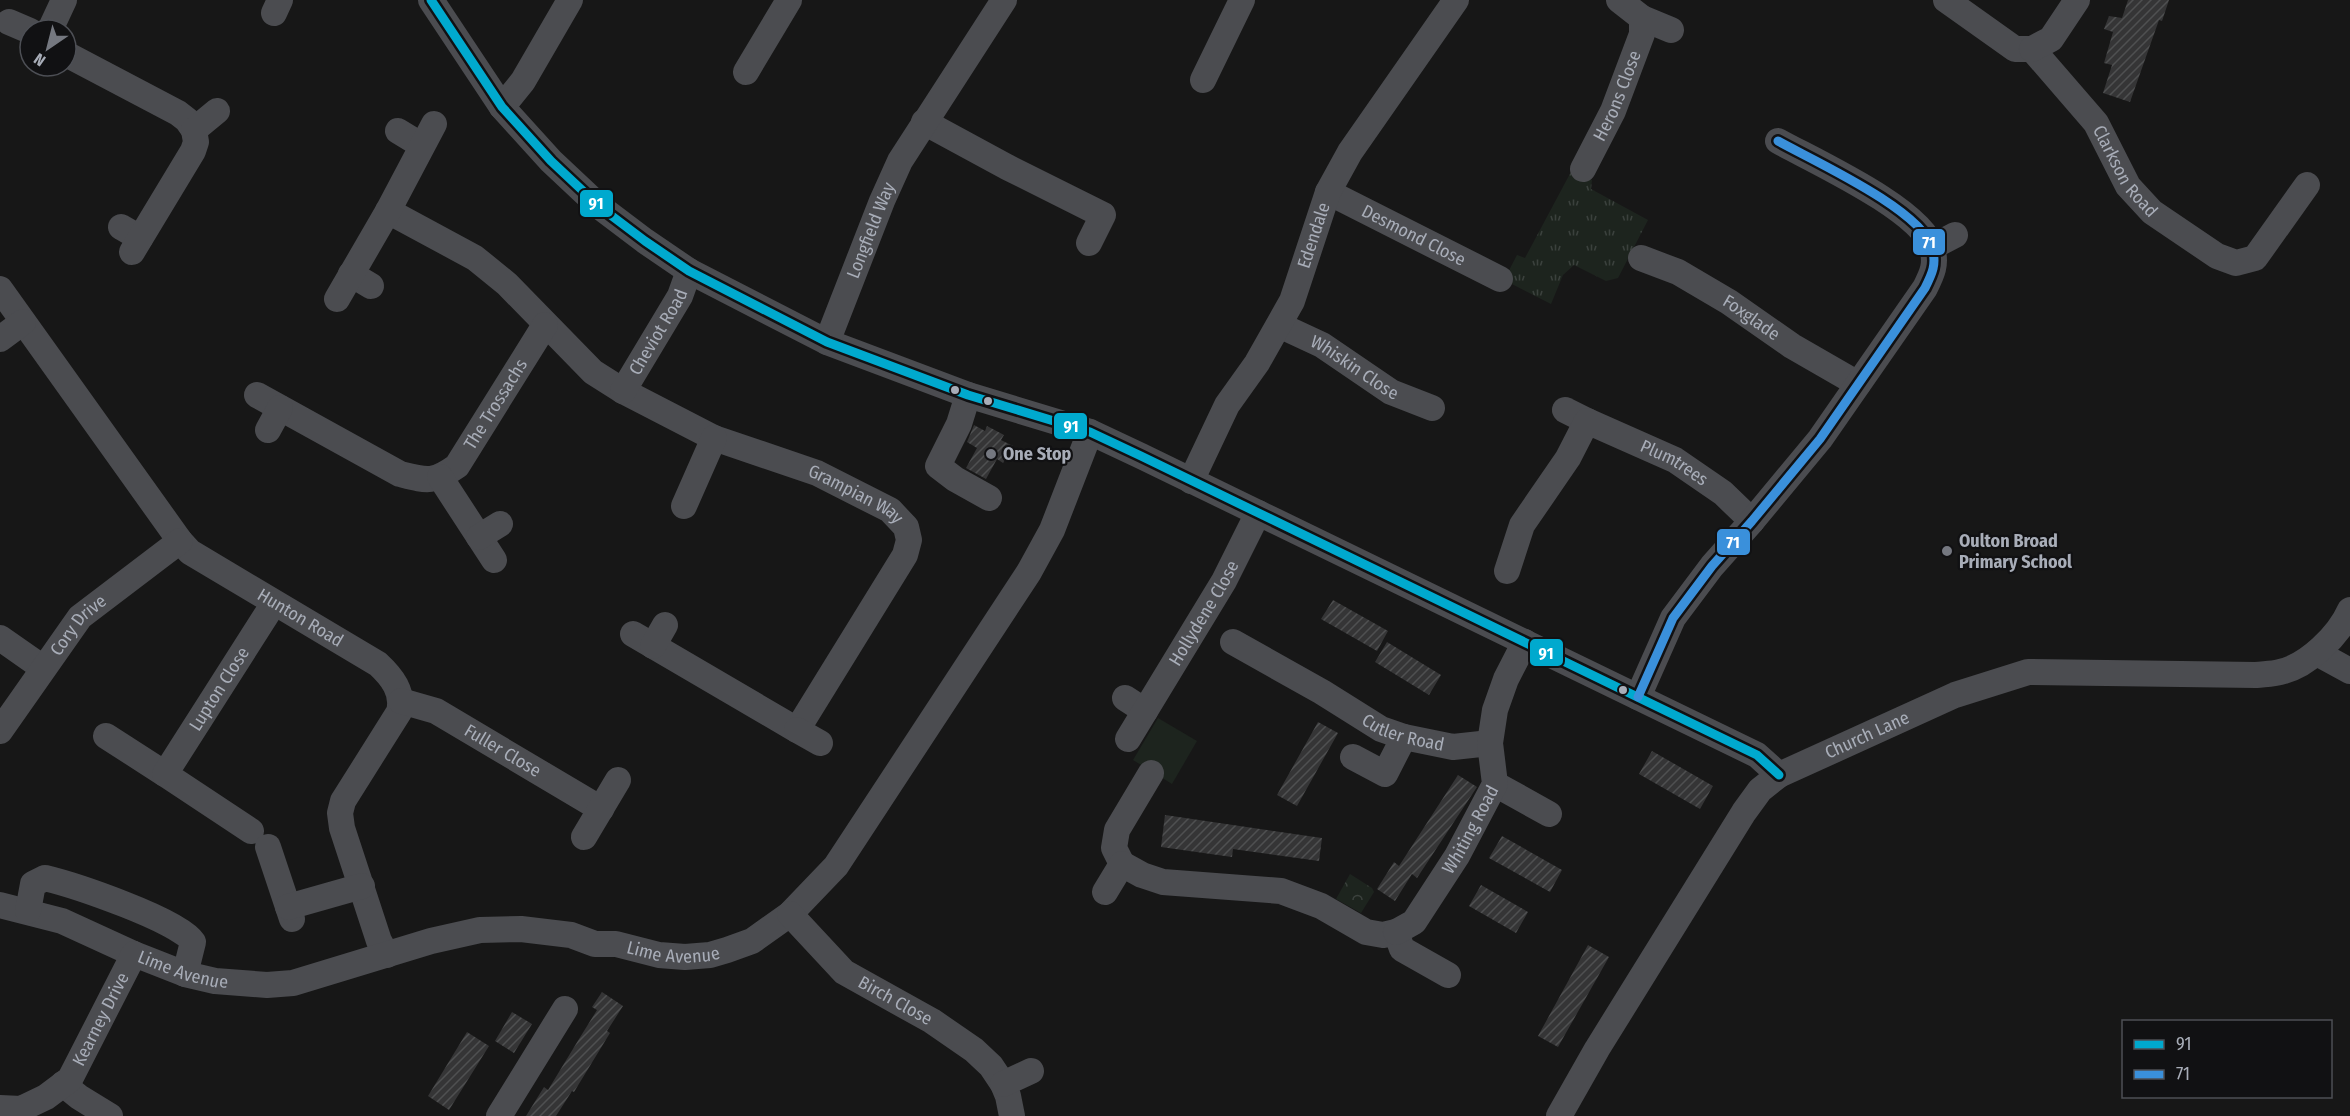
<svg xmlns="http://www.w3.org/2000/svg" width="2350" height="1116" viewBox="0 0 2350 1116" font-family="'Fira Sans Condensed',sans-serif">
<defs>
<pattern id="grass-tufts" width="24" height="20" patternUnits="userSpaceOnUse" patternTransform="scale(1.5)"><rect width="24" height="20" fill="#1d241e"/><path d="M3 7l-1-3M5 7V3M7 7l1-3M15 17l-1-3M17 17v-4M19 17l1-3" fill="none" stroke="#3b413d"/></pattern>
<pattern id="park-crowns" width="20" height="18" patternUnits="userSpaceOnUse" patternTransform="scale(1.5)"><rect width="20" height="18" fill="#1d241e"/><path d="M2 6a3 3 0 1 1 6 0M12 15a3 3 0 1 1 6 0" fill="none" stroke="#3b413d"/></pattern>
<pattern id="building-hatch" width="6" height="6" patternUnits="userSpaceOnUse" patternTransform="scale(1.5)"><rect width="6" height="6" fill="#353536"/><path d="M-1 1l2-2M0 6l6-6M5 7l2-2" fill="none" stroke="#4f5051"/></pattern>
</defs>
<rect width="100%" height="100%" fill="#171717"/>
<path fill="url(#grass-tufts)" d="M1572,170L1592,180L1591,189L1648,220L1618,278L1606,281L1574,265L1563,275L1551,304L1504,280L1517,255L1525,258Z"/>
<path fill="url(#park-crowns)" d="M1350,874L1372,888L1374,892L1361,913L1336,899Z"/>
<path fill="#1d241e" d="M1158,718L1197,741L1172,784L1133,760Z"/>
<path fill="url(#building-hatch)" d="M2128,0H2169L2162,21L2159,20L2130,102L2103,93L2112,65L2104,63L2113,32L2104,29L2109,16L2122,18Z
M974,425L985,431L987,426L1004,435L1001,440L1013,446L1003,463L997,459L986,479L966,468L977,448L967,442Z
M1333,600L1388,631L1377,651L1321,619Z
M1387,642L1441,675L1429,695L1375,662Z
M1318,722L1338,733L1297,806L1277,795Z
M1652,751L1713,786L1700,809L1639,774Z
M1458,775L1477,787L1417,878L1412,874L1395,901L1377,889L1394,862L1399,866Z
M1165,815L1322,838L1319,861L1233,849L1232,857L1161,847Z
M1502,836L1562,870L1550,892L1489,858Z
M1481,885L1528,912L1516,933L1469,906Z
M1588,945L1609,957L1558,1047L1538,1036Z
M602,992L623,1006L607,1031L610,1033L574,1092L572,1091L556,1116H526L544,1087L548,1090L579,1039L597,1010L592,1007Z
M512,1012L532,1024L514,1053L495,1041Z
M467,1032L489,1046L449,1110L428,1096Z"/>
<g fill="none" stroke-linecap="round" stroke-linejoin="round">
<g stroke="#4b4c50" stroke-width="26">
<path d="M431,0L502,107L551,161L600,207L645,241L689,271L827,342L968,395L1090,432L1141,456L1757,755L1779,775"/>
<path id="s1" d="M1946,0L2015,49H2032L2096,123L2128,186L2152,212L2217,256L2236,263L2255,258L2307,185"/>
<path d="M274,13L280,0"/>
<path d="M1642,18L1671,30"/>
<path d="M9,22L30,31"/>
<path d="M50,30L64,0"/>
<path d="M2032,49L2051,39L2077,0"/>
<path d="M66,54L178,113L187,120L194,130"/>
<path d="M746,72L789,0"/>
<path d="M1203,80L1242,0"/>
<path d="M502,107L523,81L570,0"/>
<path d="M924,122L1007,167L1103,215L1089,243"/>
<path d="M398,131L421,145"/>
<path id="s2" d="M1583,169L1613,111L1642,34V18L1619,0"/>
<path id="s3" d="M1328,192L1500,279"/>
<path id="s4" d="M388,211L475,258L507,284L593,372L623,391L714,438L817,473L890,510L906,527L909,540L905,555L797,730L633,634"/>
<path d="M121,227L140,238"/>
<path d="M1932,247L1955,235"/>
<path d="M132,252L193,151L196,142L194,130L217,111"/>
<path id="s5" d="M1641,258L1678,272L1729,302L1792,346L1858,384"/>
<path d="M351,274L371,286"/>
<path id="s6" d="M0,289L180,541L190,552L378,664C392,677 404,692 399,712L343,801L340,813L342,828L379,941L387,955"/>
<path d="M337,299L388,211L434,124"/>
<path id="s7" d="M1279,325L1322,345L1391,392L1432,408"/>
<path d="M0,339L23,322"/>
<path id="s8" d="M827,342L882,201L900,161L1004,0"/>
<path id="s9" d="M623,391L680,296L689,271"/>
<path id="s10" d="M257,395L400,474C428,481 433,483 457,466L545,325"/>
<path d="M968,395L959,424L938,466L955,479L989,498"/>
<path d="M1565,410L1587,421"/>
<path d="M268,430L280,408"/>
<path d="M440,477L494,560"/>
<path id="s11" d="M1191,481L1227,405L1257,363L1292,301L1328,192L1350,152L1456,0"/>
<path d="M684,506L714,438"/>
<path d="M479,537L500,524"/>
<path id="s12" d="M1507,571L1522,525L1568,458L1587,421L1675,460L1723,493L1752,521"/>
<path d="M0,638L43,668"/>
<path id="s13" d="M1233,642L1322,692L1381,729L1404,737L1453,747L1490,743"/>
<path d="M653,646L665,625"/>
<path d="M2317,653L2350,671"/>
<path d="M1638,697L1673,618L1712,566L1752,521L1820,439L1925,288C1932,274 1937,264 1932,248C1922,210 1814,161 1778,141"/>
<path d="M1125,698L1145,711"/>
<path id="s14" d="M401,701L436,711L601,809"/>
<path d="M797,730L820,743"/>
<path id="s15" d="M0,731L80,617L180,541"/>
<path d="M106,736L165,774"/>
<path id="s16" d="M1128,739L1224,581L1258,513"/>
<path d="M1353,757L1385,774L1404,737"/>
<path d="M1495,784L1549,814"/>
<path id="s17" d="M251,831L165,774L274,603"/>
<path d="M584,837L618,780"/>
<path d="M268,847L292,919"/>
<path d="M1122,864L1114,848L1117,830L1151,773"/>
<path d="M1105,892L1122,864L1142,875L1163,882L1281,891L1321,906L1366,932L1383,935L1396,932L1402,949L1448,975"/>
<path id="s18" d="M0,905L62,921L134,954L185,974L215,981L267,985L293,983L431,941L480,930L521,929L571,935L595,944H616L659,955L685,957L710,955L727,950L752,941L790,914L836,866L1029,572L1052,530L1090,432"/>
<path d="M288,907L362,886"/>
<path d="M28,911L33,884L45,878C74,885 179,920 193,942L185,974"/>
<path id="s19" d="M790,914L844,972L932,1021L974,1050L991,1066L1003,1084L1008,1096L1012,1116"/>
<path id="s20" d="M1396,932L1414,922L1457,856L1495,784L1490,743L1495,710L1506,679L1525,642"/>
<path d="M63,1084L79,1097L110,1116"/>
<path d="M1003,1084L1031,1071"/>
<path id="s21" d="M0,1108L21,1109L46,1097L70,1079L134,954"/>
<path d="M499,1116L565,1009"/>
<path id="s22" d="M1559,1116L1597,1049L1744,812L1760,790L1779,775L1955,695L2028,672L2256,675C2264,674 2273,674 2280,672C2308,666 2339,635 2350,610"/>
</g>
<g stroke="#111113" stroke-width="14">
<path id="bus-1" d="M431,0L502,107L551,161L600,207L645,241L689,271L827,342L968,395L1090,432L1141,456L1757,755L1779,775"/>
</g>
<g stroke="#111113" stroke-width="14">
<path id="bus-2" d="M1638,697L1673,618L1712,566L1752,521L1820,439L1925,288C1932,274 1937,264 1932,248C1922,210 1814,161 1778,141"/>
</g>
<use href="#bus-1" stroke="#00a9ce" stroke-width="9"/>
<use href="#bus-2" stroke="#3a90db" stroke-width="9"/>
</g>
<g fill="#a8adb8" stroke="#111113" stroke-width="2">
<circle cx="955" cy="390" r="5"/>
<circle cx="988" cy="401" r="5"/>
<circle cx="1623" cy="690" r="5"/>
</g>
<g fill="#757880" stroke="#111113" stroke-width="2">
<circle cx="991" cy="454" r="6"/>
<circle cx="1947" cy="551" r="6"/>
</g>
<g text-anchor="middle" stroke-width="4.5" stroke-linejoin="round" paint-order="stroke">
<g font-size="18" fill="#a8adb8" stroke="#111113">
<text dy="6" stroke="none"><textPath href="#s2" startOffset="81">Herons Close</textPath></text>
<text dy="6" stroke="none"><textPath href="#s1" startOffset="256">Clarkson Road</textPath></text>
<text dy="6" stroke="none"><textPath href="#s8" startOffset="120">Longfield Way</textPath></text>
<text dy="6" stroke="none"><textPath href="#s11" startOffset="276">Edendale</textPath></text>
<text dy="6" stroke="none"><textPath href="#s3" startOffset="96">Desmond Close</textPath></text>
<text dy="6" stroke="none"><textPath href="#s5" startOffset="126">Foxglade</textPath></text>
<text dy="6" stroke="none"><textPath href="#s9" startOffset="69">Cheviot Road</textPath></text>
<text dy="6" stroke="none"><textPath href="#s7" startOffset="87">Whiskin Close</textPath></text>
<text dy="6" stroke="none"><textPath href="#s10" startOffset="297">The Trossachs</textPath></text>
<text dy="6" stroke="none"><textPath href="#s12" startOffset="268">Plumtrees</textPath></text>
<text dy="6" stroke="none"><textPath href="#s4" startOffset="554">Grampian Way</textPath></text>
<text dy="6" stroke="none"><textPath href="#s16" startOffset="147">Hollydene Close</textPath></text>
<text dy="6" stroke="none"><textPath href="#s6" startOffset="453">Hunton Road</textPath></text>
<text dy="6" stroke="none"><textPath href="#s15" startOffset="132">Cory Drive</textPath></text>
<text dy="6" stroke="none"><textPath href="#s17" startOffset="204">Lupton Close</textPath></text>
<text dy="6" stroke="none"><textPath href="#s13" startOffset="194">Cutler Road</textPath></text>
<text dy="6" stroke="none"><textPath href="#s22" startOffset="504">Church Lane</textPath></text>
<text dy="6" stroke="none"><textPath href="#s14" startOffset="114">Fuller Close</textPath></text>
<text dy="6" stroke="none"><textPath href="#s20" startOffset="129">Whiting Road</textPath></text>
<text dy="6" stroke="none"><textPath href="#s18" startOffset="698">Lime Avenue</textPath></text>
<text dy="6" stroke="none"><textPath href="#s18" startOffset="195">Lime Avenue</textPath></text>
<text dy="6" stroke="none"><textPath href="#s19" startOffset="138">Birch Close</textPath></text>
<text dy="6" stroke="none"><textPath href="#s21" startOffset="146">Kearney Drive</textPath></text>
</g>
<g font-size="18" font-weight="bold" fill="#a8adb8" stroke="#111113" text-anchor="start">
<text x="1003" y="460">One Stop</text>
<text x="1959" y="547">Oulton Broad<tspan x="1959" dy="21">Primary School</tspan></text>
</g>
</g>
<g stroke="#111113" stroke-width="2">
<rect x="579" y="189" width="35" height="29" rx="6" fill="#00a9ce"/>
<rect x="1912" y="228" width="34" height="28" rx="6" fill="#3a90db"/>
<rect x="1053" y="412" width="35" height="28" rx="6" fill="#00a9ce"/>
<rect x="1716" y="528" width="35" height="28" rx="6" fill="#3a90db"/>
<rect x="1529" y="638" width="35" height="29" rx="6" fill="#00a9ce"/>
</g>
<g font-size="16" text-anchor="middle" font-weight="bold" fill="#fff">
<text x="596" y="209">91</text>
<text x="1929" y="248">71</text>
<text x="1071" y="432">91</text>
<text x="1733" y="548">71</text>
<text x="1546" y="659">91</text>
</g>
<rect x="2122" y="1020" width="210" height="78" fill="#111113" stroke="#4d4f55" stroke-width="1.5"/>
<rect x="2134" y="1040" width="30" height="9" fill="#00a9ce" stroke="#4d4f55" stroke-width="1.5"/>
<text x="2176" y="1050" font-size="18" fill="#a8adb8">91</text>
<rect x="2134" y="1070" width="30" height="9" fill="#3a90db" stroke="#4d4f55" stroke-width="1.5"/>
<text x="2176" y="1080" font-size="18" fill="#a8adb8">71</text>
<g transform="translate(48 48) rotate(215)"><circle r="28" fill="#111113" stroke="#4d4f55" stroke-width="1.5"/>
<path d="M0-4.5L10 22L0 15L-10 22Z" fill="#757880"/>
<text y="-9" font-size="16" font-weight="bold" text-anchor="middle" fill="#a8adb8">N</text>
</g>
</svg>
